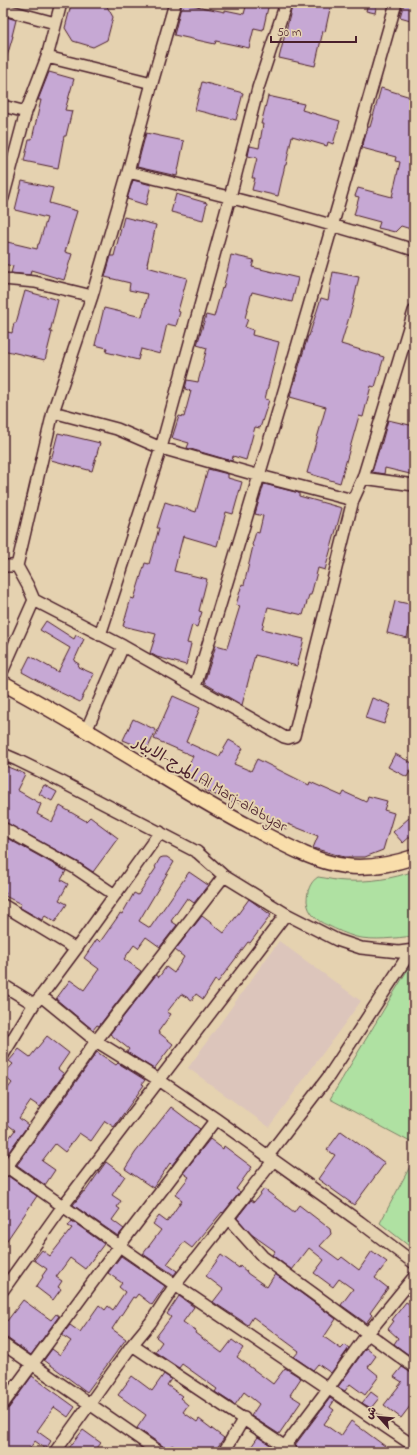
<svg xmlns="http://www.w3.org/2000/svg" width="417" height="1455" viewBox="0 0 417 1455" font-family="'Indie Flower','Playpen Sans Arabic',sans-serif">
<rect width="100%" height="100%" fill="#e5d2b0"/>
<filter id="ink" filterUnits="userSpaceOnUse"><feTurbulence type="fractalNoise" baseFrequency=".025" numOctaves="2"/><feDisplacementMap in="SourceGraphic" scale="8" xChannelSelector="R" yChannelSelector="G"/><feConvolveMatrix kernelMatrix="1 2 1 2 8 2 1 2 1" color-interpolation-filters="sRGB"/></filter>
<g filter="url(#ink)">
<path fill="#dcc5bb" d="M279,941L361,1001L269,1127L188,1068Z"/>
<path fill="#afe1a2" stroke="#7c8066" d="M414,871V936C395,938 374,941 356,937C346,934 337,930 327,925C317,921 308,913 307,901C307,891 310,882 318,877C327,878 337,881 346,881C370,882 392,879 414,871Z
M414,959V1144L330,1099Z
M414,1159V1250L380,1223Z"/>
<path fill="#c6a8d4" stroke="#4a1f2b" d="M76,3H105L113,17L107,40L93,47L73,41L65,28L71,5Z
M182,3L225,12V10L244,14L247,3H269L263,30L254,28L249,48L216,41L215,44L174,35Z
M293,3H325L331,4L325,32L323,31L315,66L279,58Z
M368,3H377L375,13L366,11Z
M404,3H414V21L400,17Z
M3,16L16,20L12,36H13L5,63L3,62Z
M49,72L74,79L65,110L72,111L66,136H64L58,168L24,161L29,139H32L41,100H38Z
M202,82L243,93L236,120L195,110Z
M381,88L414,98V230L401,226L395,232L378,228L380,222L354,215L359,197L355,196L358,188L392,197L400,162L395,161L396,157L362,148L368,127H370Z
M268,96L304,104L302,110L340,121L333,144L328,142L327,146L292,136L286,165H285L278,196L252,190L255,178H252L257,158L248,156L250,146L259,148L263,124H261Z
M146,133L184,141L177,176L137,167Z
M133,180L151,185L146,205L127,199Z
M22,181L53,188L49,203L77,211L65,252L72,254L64,280L31,270L30,275L11,273L13,266L3,264V241L37,249L38,244H39L47,218L15,210Z
M176,194L207,203L203,220L171,212Z
M124,217L156,225L147,264H148L147,267L187,278L178,311L180,312L176,326L167,324L160,354L141,349L138,360L106,352L107,348L95,345L104,308L142,317L148,294L129,290L130,283L105,277L111,256H114Z
M231,255L254,260L252,267L298,278L292,302L252,292L245,318L248,319L245,327L253,330L252,335L279,342L265,399L269,400L260,428L255,427L246,460L233,456L232,461L187,448L189,443L172,438L179,416L184,417L191,391L185,389L187,380L198,382L207,348L197,345L206,315L214,317L222,288L223,289Z
M333,272L359,277L353,304L341,344L384,357L375,387L371,386L363,417L359,416L340,483L307,473L326,407L290,397L308,336H309L321,298L328,300Z
M25,291L58,300L50,332H52L45,360L3,350V331L12,333L14,323H16Z
M388,420L414,426V457L410,474L385,468L384,474L372,472L379,449H380Z
M58,433L100,443L92,471L51,460Z
M208,469L228,474V478L242,482L233,514L226,512L217,546L183,536L174,571L207,579L199,611L202,612L197,627L192,625L187,643L191,644L186,665L157,657L150,653L156,634L123,626L131,598L134,599L145,563L149,564L159,528H157L165,502L196,512Z
M264,484L299,493V496L342,508L325,570L318,568L311,595H309L303,615L268,607L262,629L304,639L297,666L255,655L242,705L204,683L216,645L227,648L240,606L236,605L242,584L244,585L253,546L252,545L256,532L259,533L263,516L255,514Z
M395,601L414,605L407,638L387,633Z
M46,621L74,639L76,635L84,639L74,661L79,664L78,667L94,674L80,702L51,688L22,672L30,656L58,672L70,648L40,630Z
M173,696L200,708L186,742L219,757L229,740L243,748L234,764L251,771L257,759L309,785L310,782L342,796L344,792L366,802L368,796L387,801L384,810L394,813L383,850L365,857H344L313,848L318,836L288,824L286,829L234,800L233,803L205,790L207,786L184,776L193,756L154,739Z
M372,698L391,705L384,724L365,718Z
M133,719L156,730L147,750L123,740Z
M395,754L414,764L407,777L388,767Z
M3,765L25,774L17,790L41,804L37,814L52,822L60,806L86,821L90,817L118,838L93,872L78,862L3,821Z
M44,785L57,792L52,801L39,794Z
M409,818L414,824V833L403,843L393,832Z
M3,836L66,871L61,880L68,884L59,900L67,904L55,922L45,916L42,920L19,907L21,904L5,896L6,893L3,891Z
M163,857H167L174,862L139,921L150,928L189,872L208,885L194,903L187,898L171,921L177,925L160,947L146,937L138,948L134,945L124,959L141,971L99,1026L97,1025L93,1030L56,999L70,980L84,990L99,969L84,958L97,939L100,942L119,915L120,913L122,914L134,893L138,895L156,868L155,867L160,858Z
M249,899L271,915L250,943L248,942L218,982L215,980L203,999L196,994L192,1000L181,994L167,1012L171,1014L158,1032L173,1044L154,1069L127,1052L129,1049L110,1034L156,975L159,977L166,967L174,973L184,957L175,950L202,916L224,933Z
M47,1036L69,1053L58,1069L64,1074L40,1107L31,1101L19,1118L28,1125L5,1157H3L8,1150L3,1146L15,1130L3,1121V1095L12,1083L3,1075L13,1064L9,1061L19,1049L30,1057Z
M97,1052L116,1065L118,1063L145,1080L142,1084L144,1085L114,1127L105,1121L91,1141L79,1133L65,1152L55,1144L42,1161L55,1170L45,1185L17,1165Z
M171,1107L200,1129L172,1165L170,1163L153,1188L125,1169L135,1153Z
M341,1131L385,1163L354,1205L318,1179L335,1155L327,1150Z
M210,1139L223,1149L224,1146L252,1167L236,1189L240,1192L223,1213L222,1212L192,1248L184,1242L167,1264L177,1271L174,1275L143,1254L161,1230L153,1224L159,1216L167,1222L182,1200L175,1195L189,1177L183,1173Z
M106,1162L125,1176L112,1195L121,1201L117,1207L120,1209L112,1220L124,1229L118,1236L73,1205L84,1191L85,1192Z
M8,1176L37,1196L3,1246V1179Z
M264,1189L294,1212L299,1205L330,1229L331,1234L320,1246L339,1260L342,1257L359,1270L372,1251L387,1262L375,1278L388,1288L370,1313L372,1315L366,1323L341,1305L353,1289L339,1279L333,1287L314,1273L324,1260L309,1248L292,1270L272,1255L275,1251L251,1234L237,1218L251,1200L254,1202Z
M72,1221L104,1244L85,1269L70,1258L56,1277L62,1281L58,1287L61,1289L53,1300L36,1287L43,1277L42,1276L47,1269L34,1260L42,1250L50,1256L72,1228L68,1226Z
M221,1255L239,1268L240,1266L247,1272V1273L267,1287L275,1274L336,1319L324,1337L341,1349L345,1345L349,1348L331,1373L318,1364L313,1370L294,1357L299,1351L253,1317L248,1325L213,1302L223,1289L206,1276Z
M121,1256L165,1286L152,1305L138,1294L135,1298L133,1297L112,1329L126,1339L87,1392L44,1360L52,1349L60,1355L71,1341L62,1335L70,1325L80,1332L99,1305L105,1310L108,1306L113,1310L125,1292L119,1287L122,1283L108,1273Z
M179,1296L194,1307L183,1322L196,1331L195,1333L222,1353L232,1340L243,1348L237,1357L273,1384L285,1368L301,1378L290,1395L301,1402L279,1434L251,1416L259,1404L244,1392L235,1405L215,1392L217,1389L182,1364L179,1368L155,1352L162,1342L156,1337L171,1317L167,1314Z
M23,1300L51,1320L56,1314L59,1316L31,1355L7,1338L3,1337V1318L7,1321Z
M406,1302L414,1307V1348L409,1355L394,1344L398,1338L388,1329L394,1321L392,1320Z
M366,1348L376,1356L368,1367L379,1376L365,1395L350,1384L345,1391L338,1387Z
M402,1367L414,1374V1401L401,1418L384,1405L402,1382L394,1377Z
M164,1374L171,1379L167,1385L182,1396L180,1398L188,1405L183,1412L197,1422L199,1419L224,1438L214,1452H181L172,1445L166,1452L163,1446L137,1428L146,1415L118,1395L132,1376L152,1391Z
M32,1376L75,1407L68,1417L54,1407L37,1431L51,1441L46,1449L35,1441L27,1452H3V1411L9,1408Z
M371,1392L379,1398L371,1408L362,1403Z
M330,1398L334,1401L330,1407L334,1410L324,1424L341,1436L351,1421L393,1452H300L299,1449L295,1445Z
M83,1430L101,1443L94,1452H66Z
M258,1437L272,1446L268,1452H258L251,1447Z"/>
<g fill="none" stroke-linecap="round" stroke-linejoin="round">
<g stroke="#4a1f2b" stroke-width="14">
<path id="minor" d="M175,3L152,83L128,172L92,296L53,412L17,566L28,586L34,600L123,646L284,737L288,738L294,736L353,500L363,478L414,311
M3,9L55,23
M47,57L152,83
M3,106L26,112
M128,172C224,195 320,220 414,250
M3,198L26,112L47,57L61,3
M3,279L35,282L92,296
M53,412L117,429L161,448L260,476L353,500
M363,478L414,485
M3,566H17
M100,635L161,448L230,197L258,88L286,3
M3,670L34,600
M195,687C265,460 331,232 396,3
M86,731L123,646
M3,754L17,760L60,781L197,852L224,876L286,914L337,940L361,948L399,952L414,950
M3,828L75,868L115,895
M3,905L76,949
M3,985L34,1004
M41,996L96,1041L159,1080L216,1119L360,1222L414,1263
M3,1055L34,1004L41,996L76,949L160,832
M267,1157L329,1076L411,951
M3,1164L175,1285L414,1446
M3,1172L96,1041L224,876
M228,1218L263,1257L414,1367
M3,1290L63,1206L286,914
M3,1344L159,1452
M132,1345L293,1452
M3,1404L120,1245L216,1119
M285,1446L328,1389L368,1333L414,1277
M55,1452L132,1345L151,1322L175,1285L273,1161
M224,1452L244,1418"/>
</g>
<g stroke="#4a1f2b" stroke-width="17">
<path id="major" d="M3,683C43,705 83,728 122,752C164,777 206,804 250,827C280,842 311,861 345,866C368,869 393,864 414,857"/>
</g>
<use href="#minor" stroke="#e5d2b0" stroke-width="11"/>
<use href="#major" stroke="#f9deab" stroke-width="14"/>
</g>
</g>
<g text-anchor="middle" stroke-width="4" stroke-linejoin="round" paint-order="stroke">
<g font-size="16" fill="#4a1f2b" stroke="#e5d2b0">
<text transform="translate(211 783) rotate(30)" y="6">المرج-الابيار Al Marj-alabyar</text>
</g>
</g>
<rect width="417" height="1455" fill="none" stroke="#e5d2b0" stroke-width="16"/>
<rect x="8" y="8" width="401" height="1439" fill="none" stroke="#4a1f2b" stroke-width="1.5" filter="url(#ink)"/>
<g transform="translate(379 1417) rotate(297)" stroke="#e5d2b0" stroke-width="3" paint-order="stroke">
<path d="M0-3L7 15L0 10L-7 15Z" fill="#4a1f2b"/>
<text y="-6" font-size="11" font-weight="bold" text-anchor="middle" fill="#4a1f2b">ش</text>
</g>
<path d="M271 36v6h85v-6" fill="none" stroke="#4a1f2b" stroke-width="2"/>
<text x="277" y="36" font-size="12" fill="#4a1f2b" stroke="#e5d2b0" stroke-width="3" paint-order="stroke">50 m</text>
</svg>
